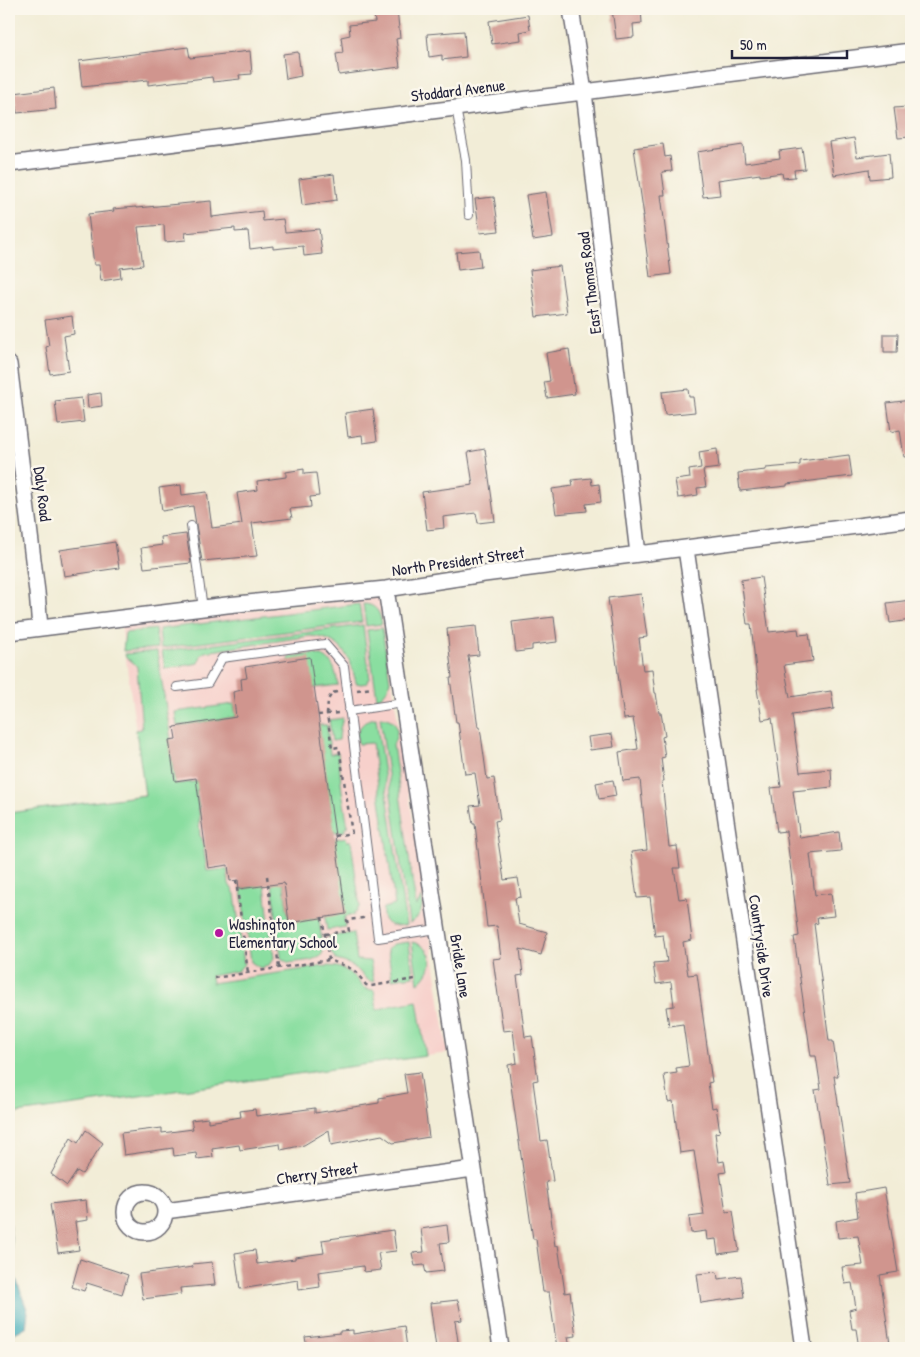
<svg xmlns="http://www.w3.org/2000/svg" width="920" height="1357" viewBox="0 0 920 1357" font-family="'Patrick Hand',sans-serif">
<rect width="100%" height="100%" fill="#fbf7ec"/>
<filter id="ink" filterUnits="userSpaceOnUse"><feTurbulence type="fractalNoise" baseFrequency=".02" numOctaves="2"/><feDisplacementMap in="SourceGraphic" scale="10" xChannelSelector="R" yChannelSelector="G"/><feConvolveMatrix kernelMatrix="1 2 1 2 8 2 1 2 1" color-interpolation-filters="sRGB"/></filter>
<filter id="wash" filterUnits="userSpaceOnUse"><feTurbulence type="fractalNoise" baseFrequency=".0096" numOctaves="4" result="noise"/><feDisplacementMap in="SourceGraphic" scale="20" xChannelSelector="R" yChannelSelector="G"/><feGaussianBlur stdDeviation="1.12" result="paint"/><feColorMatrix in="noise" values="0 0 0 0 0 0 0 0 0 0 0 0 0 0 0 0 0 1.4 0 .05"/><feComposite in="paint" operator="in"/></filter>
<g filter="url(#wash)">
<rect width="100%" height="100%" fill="#f2edd7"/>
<path fill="#f7d0cb" d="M379,596L448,1053L10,1114L9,1105V813L145,794L121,625Z"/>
<path fill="#8adea0" stroke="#56806e" d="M359,604L362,622L161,648L159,629Z
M363,604C376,604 380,612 382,624L366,626Z
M363,625L370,679L367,680L368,683L361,684L356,683C350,655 341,638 310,636L205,652L201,655L199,663L165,669L162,651Z
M382,628L390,681L387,690L381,697L377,698L367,630Z
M155,629L158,648L123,651L125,633Z
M157,651L171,740H169L175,784L244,776L245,782L196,790L200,819L199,822L200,836L202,838L207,871L227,869L229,884L235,894L244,964L238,971L211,976L212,983L318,967C331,965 342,966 352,975C361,982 360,990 374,990L377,1010L390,1006L417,1001L426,1056L10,1114L9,1105V813L145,795L136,730L142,729L137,667L134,663L126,658L125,654Z
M312,654C332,656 335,667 338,685L314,688L289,661V657Z
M234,704L236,717L177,726L175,712Z
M380,717C399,719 400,730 393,745L416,906L422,897C423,909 421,918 409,923Z
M343,718L340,729L339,740L332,741L329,720Z
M376,718L406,925C392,927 381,926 383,908L395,905L372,743L359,744C352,732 364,719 376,718Z
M319,725H327L330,754L338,753L342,791L348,827H345V831L334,832Z
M346,837L347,841H351L360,907L357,908V911L354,912V915L344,917L345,927L327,930L325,917L335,839Z
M281,865L289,922L319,918L323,952L320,957L313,959L312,960L289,963L281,958L270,866Z
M265,885L269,923L246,926L241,889Z
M270,926L274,958L268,966L260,968L251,962L247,929Z
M353,933L357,960L370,961L374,982C363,980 363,973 355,968C349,963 343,962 336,960L331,952L328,937Z
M409,942L413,976L392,979L388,950V948L394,944Z
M412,942C436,947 436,970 418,983Z"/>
<path fill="#3aaab8" stroke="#2e667a" d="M9,1217L14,1273L28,1312L26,1327L9,1336Z"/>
<g id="blocks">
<path fill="#d0958e" d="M373,9H397L400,38L396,39L400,67L339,75L336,54L343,53L341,37L350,35L349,25L375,22Z
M612,9H641L642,23L633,24L634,37L616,39Z
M528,15L530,30L520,32L521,40L492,44L489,21Z
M464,31L466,57L442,60V55L429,57L427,34Z
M188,47L190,58L250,51L252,74L239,75L240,79L213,82L212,77L148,85V80L82,87L79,61Z
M298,52L301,76L286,79L283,54Z
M54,88L56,109L17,113L14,93Z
M907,107L908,116H911V131H910V137L898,138L894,108Z
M854,138L857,157L889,153L891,177L870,179L869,169L834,175L829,142Z
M663,144L665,157L670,156L672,171L662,172L665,195H661L671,274L650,277L642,216H644L634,148Z
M743,145L745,163L780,158L779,151L802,148L805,169L794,170L795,177L783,178L782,173L760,176V174L718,180L720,195L703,197L697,152Z
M334,174L337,200L302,205L299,179Z
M546,192L553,237L533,240L526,195Z
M494,197L499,231L480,233L475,199Z
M211,201L212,217L262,211L263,221L283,219L285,232L319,229L322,254L304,256L303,246L273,249V246L250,249L248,231L235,232V228L185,233L186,240L165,242L164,225L138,227L143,265L120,268L121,278L101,281L99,265H94L88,214L114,211L113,209L136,207V208Z
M479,250L481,267L458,270L456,252Z
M560,266L567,313L536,317L530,270Z
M72,316L74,334L64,336L69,371L50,374L46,347L49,346L45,320Z
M884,334H898L897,352H884Z
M569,349L575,394L547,398L544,382L550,381L546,353Z
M688,389L689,397H693L695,412L665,415L662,392Z
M101,393L102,406L88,408L87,395Z
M81,398L84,422L58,425L55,401Z
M911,400V456L904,457L900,430L891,432L887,403Z
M373,409L377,441L363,443L362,435L348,437L345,413Z
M485,449L495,521L478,523L476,513L443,517L444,528L427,530L422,492L473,485L468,452Z
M717,449L719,468L703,470L706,487L697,488L698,495L678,498L675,480L690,478L689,470L701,468L699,452Z
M849,455L852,476L787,484V486L740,491L738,473L766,470V468L800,465V461Z
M304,469V474L316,473L319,496L310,497L311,507L290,509L292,518L252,523L257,556L202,561L193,506L162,511L159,488L181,485L182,495L207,492L212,528L242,524L237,493L258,490L257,481L286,477V472Z
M591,478L592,485L599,484L601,502L586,504L587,511L556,514L552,489L573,486L572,480Z
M186,534L191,563L144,568L141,548L162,545L161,537Z
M115,542L119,568L64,576L60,550Z
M761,577L769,632L798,629L799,635L809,634L813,661L784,665L790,697L831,691L834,709L792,715L800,772L831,769L832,787L793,791L800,838L839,832L841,851L810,854L815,895L831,893L834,916L817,918L818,923L814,924L829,1041H833L838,1076H834L850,1183L830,1185L815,1090L821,1089L816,1056H811L794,937L799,936L786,831L777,832L771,788L781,787L772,718L762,720L757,689H758L751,624H747L741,580Z
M641,594L647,637L639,638L643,670L652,669L655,693H656L659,713H661L665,736L662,737L665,757L661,758L664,781H662L669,847L677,846L680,868H674L679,899L687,898L692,940L683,942L688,975L697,974L712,1082L708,1083L712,1108L716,1107L720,1132L715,1133L719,1162L724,1161L726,1172L720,1173L726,1212L733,1211L739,1251L718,1254L716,1239L707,1240L706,1231L691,1233L689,1217L704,1215L694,1151L680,1153L673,1101L668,1102L664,1075L677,1073L676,1068L689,1066L683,1024L669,1026L666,1007L674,1006L671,982L656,984L653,963L667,962L663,935L655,936L650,897L637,898L631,852L647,850L640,779L623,781L619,752L638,749L633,718L624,719L608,598Z
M911,600V620L890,623L887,603Z
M554,617L557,642L532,645V650L516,652L512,622Z
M476,626L479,655L468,656L478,727H480L487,779L494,778L500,820L495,821L504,880L518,878L521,897L515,898L519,924L547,932L541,955L520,949L523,975L517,976L525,1037L532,1036L538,1080L533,1081L541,1141L547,1140L553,1181L546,1182L555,1246L558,1245L565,1293L570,1292L576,1336L568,1337L570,1348H557L549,1292H543L536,1239H533L508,1065L517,1063L513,1030L503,1031L493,959L501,958L497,926L487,927L475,824H473L470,806L480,805L475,773L465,774L458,722H456L450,678H452L447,629Z
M310,657L346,914L289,923L284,883L239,889L238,880L230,881L228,865L208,868L196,778L175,781L169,740L176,739L174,727L236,717L233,692L242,690L241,679L247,678L245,667Z
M612,734L614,747L590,750L588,737Z
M613,780L616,796L599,799L596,783Z
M420,1072L429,1137L393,1143L382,1135L331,1145L329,1130L304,1145L281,1150L280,1144L240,1150L239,1145L212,1149L213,1157L197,1159L196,1153L174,1156L173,1148L124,1155L121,1133L162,1128V1133L193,1129L191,1120L208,1118V1122L241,1117L240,1111L255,1109L256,1116L315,1108V1113L379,1103V1098L407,1093L404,1074Z
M86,1130L103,1143L82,1174L77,1171L67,1186L51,1174L71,1138L78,1143Z
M884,1188L898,1272L880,1275L890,1344L859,1348L856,1329H852L849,1310L856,1308L852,1283L845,1284L842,1267L863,1265L858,1236L838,1238L836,1221L858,1217L855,1193Z
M86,1200L88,1220L75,1222L79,1250L58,1253L50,1204Z
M447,1225L449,1242L440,1243L444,1271L426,1273L424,1265L415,1266L412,1253L424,1252L421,1229Z
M393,1230L396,1251L378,1253L381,1270L364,1272L363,1266L318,1272L320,1287L299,1290L298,1280L240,1289L235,1253L255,1250L257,1264L295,1259V1257L324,1253L322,1240Z
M80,1259L128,1275L122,1294L87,1283L84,1291L72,1287Z
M212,1262L215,1285L180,1288L181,1294L143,1299L139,1274L193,1267L192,1264Z
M717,1272L718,1279L741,1276L744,1297L701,1303L697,1274Z
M458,1300L462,1320L455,1321L459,1348H436L430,1303Z
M404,1326L407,1348H307L305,1337L340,1333V1331L353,1330V1334Z"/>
</g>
</g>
<g filter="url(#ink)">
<use href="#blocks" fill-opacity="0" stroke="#6b6972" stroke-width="1"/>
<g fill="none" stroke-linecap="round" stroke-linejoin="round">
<g stroke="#6b6972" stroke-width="10">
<path id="lane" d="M456,108L466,160L469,215
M191,526L203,608
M177,687L208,683L222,658L325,644L344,666L378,938L437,929
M349,711L403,703"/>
</g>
<g stroke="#6b6972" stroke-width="18">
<path id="street" d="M571,9L584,92L638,554
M9,164L911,51
M9,364L37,592L40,628
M686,549L804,1348
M386,589L501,1348
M9,632L227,605L386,589L484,574L911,519
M125 1212a20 20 0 1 1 40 0a20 20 0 1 1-40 0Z
M165,1211L473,1169"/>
</g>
<path stroke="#6b6972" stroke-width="2.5" stroke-dasharray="4 4" stroke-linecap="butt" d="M357,690L373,688
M337,692L332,693L328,700L327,714L332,748L339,747L352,834
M318,715L339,713
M335,836L352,833
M267,876L279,968
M236,880L248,973
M322,917L329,960
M242,929L273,924
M325,934L349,931L347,920L363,918L362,914
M214,978L329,960L348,967L356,972L366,985L371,986L415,979"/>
<use href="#lane" stroke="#fff" stroke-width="8"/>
<use href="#street" stroke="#fff" stroke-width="15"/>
</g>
</g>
<circle fill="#b5179e" stroke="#fbf7ec" stroke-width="2" cx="219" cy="933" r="5"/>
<g text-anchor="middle" stroke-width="5" stroke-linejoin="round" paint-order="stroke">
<g font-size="16" fill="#22223b" stroke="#fbf7ec">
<text transform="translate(458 90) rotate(-7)" y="6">Stoddard Avenue</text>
<text transform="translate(589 283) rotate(-97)" y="6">East Thomas Road</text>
<text transform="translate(43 494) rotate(83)" y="6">Daly Road</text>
<text transform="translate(458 561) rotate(-8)" y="6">North President Street</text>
<text transform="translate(762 946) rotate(82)" y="6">Countryside Drive</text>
<text transform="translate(461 966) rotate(81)" y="6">Bridle Lane</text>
<text transform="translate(317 1173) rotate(-8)" y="6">Cherry Street</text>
</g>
<g font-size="16" fill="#22223b" stroke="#fbf7ec" text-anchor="start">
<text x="229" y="930">Washington<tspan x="229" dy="18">Elementary School</tspan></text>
</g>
</g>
<rect width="920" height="1357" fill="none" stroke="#fbf7ec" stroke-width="30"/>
<path d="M732 50v8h115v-8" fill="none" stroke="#22223b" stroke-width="2.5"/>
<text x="740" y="50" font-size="15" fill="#22223b" stroke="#fbf7ec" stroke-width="4" paint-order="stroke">50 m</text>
</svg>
